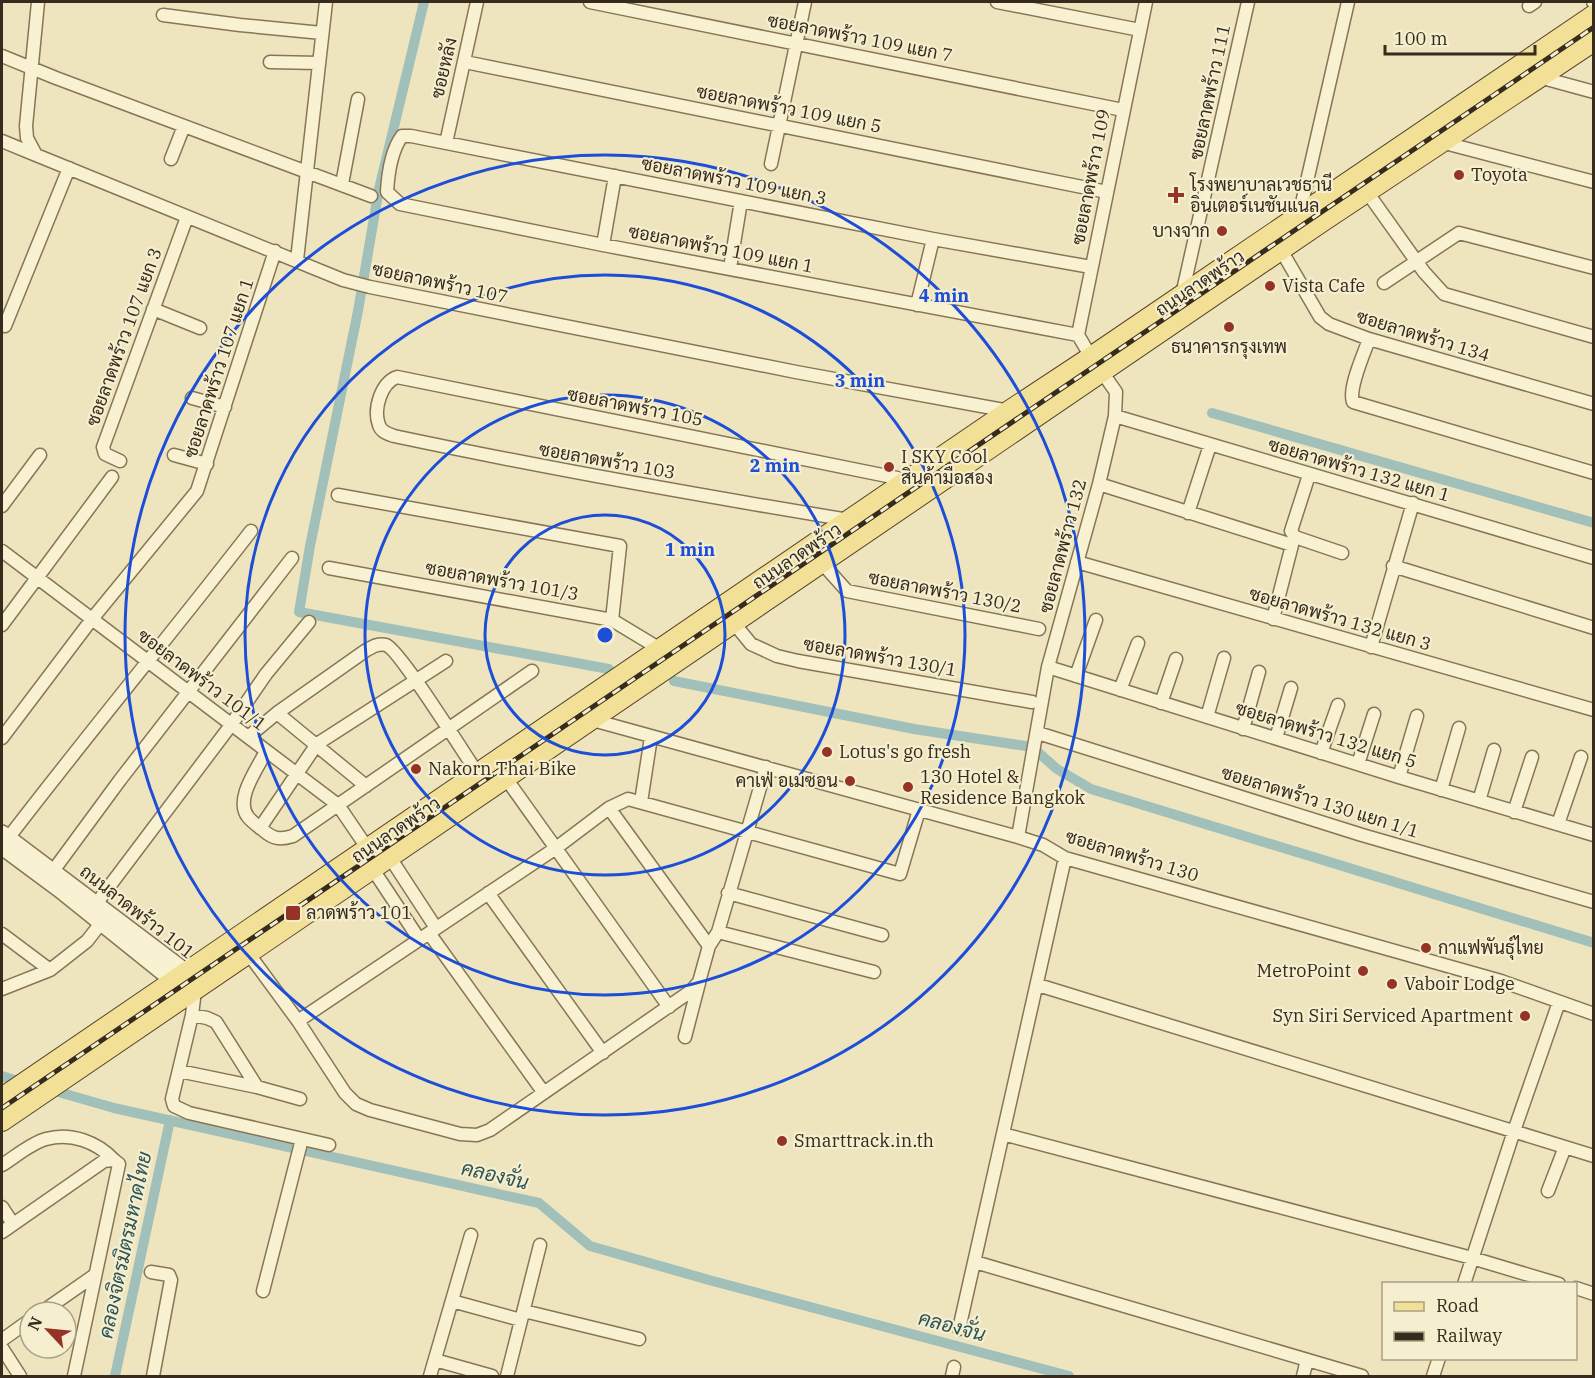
<svg xmlns="http://www.w3.org/2000/svg" width="1595" height="1378" viewBox="0 0 1595 1378" font-family="'IBM Plex Serif',Sarabun,serif">
<rect width="100%" height="100%" fill="#eee5bf"/>
<g fill="none" stroke-linecap="round" stroke-linejoin="round">
<path stroke="#a2c0ba" stroke-width="10" d="M424,2L379,189L358,311L310,546L299,612L609,669
M1212,413L1594,523
M674,681L914,729L1032,747L1057,769L1091,789L1594,943
M2,1076L24,1083
M48,1089L114,1108L539,1203L590,1246L709,1280L1069,1376
M115,1376L170,1120"/>
<g stroke="#867657" stroke-width="15">
<path id="minor" d="M38,2L26,126L27,138L36,155L343,280L370,287L796,372L1009,411
M590,2L1123,110
M997,2L1140,30
M1593,2H1594
M1529,6L1535,2
M163,15L240,25L322,33
M2,56L56,78L371,196
M270,62L319,63
M465,62L1107,192
M1539,77L1594,92
M2,141L36,155
M1441,142L1594,182
M446,143L477,2
M171,159L184,126
M771,164L805,2
M342,184L358,99
M1367,192L1424,272L1444,294L1594,337
M1299,216L1348,2
M603,245L615,176
M1281,250L1320,317L1329,324L1369,339L1594,404
M297,260L326,2
M730,268L741,201
M1384,283L1459,233L1594,268
M1182,295L1248,2
M917,305L933,239
M153,309L200,328
M5,326L69,168
M1078,335L603,245L400,204L387,192C388,174 391,151 402,136H411L933,239L1091,267
M1369,339C1364,354 1348,388 1353,402L1594,473
M1091,357L1078,335L1146,2
M192,398L225,407
M1115,416C1274,464 1434,510 1594,558
M174,455L207,464
M120,461L105,454L103,447L187,217
M1309,475L1291,531L1295,537L1342,553
M1099,484L1292,545L1273,619
M338,495L620,546L612,620
M2,506L40,455
M1188,513L1210,445
M849,520C697,495 545,468 394,436C388,434 381,432 379,425C373,409 381,383 397,377L907,480
M2,551L338,805L368,849
M821,562L847,591L1039,629
M1077,562L1594,710
M1393,566L1594,628
M329,568L612,620L660,649
M733,622L751,644L777,656L798,661L1032,702
M2,625L112,477
M1371,647L1413,503
M1048,667L1399,777L1594,835
M1076,676L1096,620
M1120,690L1138,643
M1161,703L1176,659
M277,713L366,786
M1207,717L1224,658
M589,719L1018,837L1043,845L1065,858L1501,981L1594,1014
M1243,729L1259,672
M1038,733L1362,835L1594,902
M248,737L277,713L365,651C372,647 378,643 386,645C399,649 465,755 478,774
M2,738L92,619L197,491L275,251
M1276,738L1291,688
M266,751C258,768 234,799 248,817C252,822 258,826 263,830C273,839 280,840 293,836L532,671
M1321,753L1338,705
M1358,764L1374,714
M505,777L669,1007
M1399,777L1417,716
M1441,790L1459,728
M1479,801L1494,750
M641,802L651,737
M609,808L709,946
M1514,812L1532,757
M1558,824L1581,757
M260,828L317,744L446,661
M9,837C88,734 171,634 251,531
M1018,837L1048,667L1099,484L1115,416L1116,392L1102,372
M389,856L436,928
M372,868L419,939
M53,871L120,780L292,558
M488,893L603,1053
M728,893L882,935
M96,904L231,725L266,674L309,622
M718,932L874,972
M429,933L544,1093
M2,934L50,970
M248,953L298,1021L345,1093L356,1104L370,1110L460,1134L477,1135L490,1130L691,991L699,982L709,946L718,932L766,767
M1038,985L1594,1156
M2,989L50,970L87,941L101,923
M195,990L192,1015L172,1099L174,1106L189,1113L329,1145
M298,1021L556,848L609,808L628,799L900,874L919,810
M685,1037L699,983
M179,1071L257,1087L216,1022L207,1018L192,1015
M257,1087L300,1099
M1003,1134L1472,1258L1559,1284
M2,1165C15,1157 31,1143 46,1139C71,1132 97,1142 114,1160
M1548,1191L1565,1147
M2,1207L13,1224
M2,1232L104,1161L114,1160L119,1164L74,1376
M975,1262L1362,1376
M151,1272L169,1275L171,1280L153,1376
M1464,1284L1514,1131L1559,1002
M1576,1288L1594,1294
M263,1291L302,1139
M452,1301L521,1320
M524,1311L639,1339
M42,1312L95,1275
M959,1329L1065,858
M2,1340L30,1320
M2,1348L20,1376
M435,1360L492,1376
M430,1376L471,1235
M507,1376L540,1245
M952,1376L954,1367
M1303,1376L1307,1360
M1433,1376L1439,1358"/>
</g>
<g stroke="#867657" stroke-width="18">
<path id="tertiary" d="M2,833L185,971L190,982
M2,847L60,890L172,980L184,985"/>
</g>
<g stroke="#54432c" stroke-width="22">
<path id="primary" d="M2,1098L1009,411L1091,357L1594,15
M2,1121L1323,221L1594,41"/>
</g>
<use href="#minor" stroke="#f9f2d2" stroke-width="12"/>
<use href="#tertiary" stroke="#f9f2d2" stroke-width="15"/>
<use href="#primary" stroke="#f2e096" stroke-width="20"/>
<g stroke="#362b1c" stroke-width="5">
<path id="rail" d="M2,1108L1594,27"/>
</g>
<use href="#rail" stroke="#f5eecf" stroke-width="3" stroke-dasharray="9" stroke-linecap="butt"/>
</g>
<g fill="none" stroke="#1d4ed8" stroke-width="3">
<circle cx="605" cy="635" r="120"/>
<circle cx="605" cy="635" r="240"/>
<circle cx="605" cy="635" r="360"/>
<circle cx="605" cy="635" r="480"/>
</g>
<g fill="#953327" stroke="#f5eecf" stroke-width="2">
<circle cx="1459" cy="175" r="6"/>
<path d="M1173 186h6v6h6v6h-6v6h-6v-6h-6v-6h6z"/>
<circle cx="1222" cy="231" r="6"/>
<circle cx="1270" cy="286" r="6"/>
<circle cx="1229" cy="327" r="6"/>
<circle cx="889" cy="467" r="6"/>
<circle cx="827" cy="752" r="6"/>
<circle cx="416" cy="769" r="6"/>
<circle cx="850" cy="781" r="6"/>
<circle cx="908" cy="787" r="6"/>
<rect x="285" y="905" width="16" height="16" rx="3"/>
<circle cx="1426" cy="948" r="6"/>
<circle cx="1363" cy="971" r="6"/>
<circle cx="1392" cy="984" r="6"/>
<circle cx="1525" cy="1016" r="6"/>
<circle cx="782" cy="1141" r="6"/>
</g>
<g text-anchor="middle" stroke-width="4.5" stroke-linejoin="round" paint-order="stroke">
<g font-size="18" fill="#362b1c" stroke="#f5eecf">
<text transform="translate(860 38) rotate(11)" y="6">ซอยลาดพร้าว 109 แยก 7</text>
<text transform="translate(444 68) rotate(-77)" y="6">ซอยหลัง</text>
<text transform="translate(1210 92) rotate(-78)" y="6">ซอยลาดพร้าว 111</text>
<text transform="translate(789 109) rotate(11)" y="6">ซอยลาดพร้าว 109 แยก 5</text>
<text transform="translate(1091 177) rotate(-79)" y="6">ซอยลาดพร้าว 109</text>
<text transform="translate(734 181) rotate(11)" y="6">ซอยลาดพร้าว 109 แยก 3</text>
<text transform="translate(721 249) rotate(11)" y="6">ซอยลาดพร้าว 109 แยก 1</text>
<text transform="translate(440 283) rotate(12)" y="6">ซอยลาดพร้าว 107</text>
<text transform="translate(1200 283) rotate(-34)" y="6">ถนนลาดพร้าว</text>
<text transform="translate(1423 336) rotate(17)" y="6">ซอยลาดพร้าว 134</text>
<text transform="translate(124 337) rotate(-70)" y="6">ซอยลาดพร้าว 107 แยก 3</text>
<text transform="translate(219 368) rotate(-72)" y="6">ซอยลาดพร้าว 107 แยก 1</text>
<text transform="translate(635 407) rotate(11)" y="6">ซอยลาดพร้าว 105</text>
<text transform="translate(607 461) rotate(10)" y="6">ซอยลาดพร้าว 103</text>
<text transform="translate(1359 470) rotate(16)" y="6">ซอยลาดพร้าว 132 แยก 1</text>
<text transform="translate(1063 546) rotate(-75)" y="6">ซอยลาดพร้าว 132</text>
<text transform="translate(797 556) rotate(-34)" y="6">ถนนลาดพร้าว</text>
<text transform="translate(502 581) rotate(10)" y="6">ซอยลาดพร้าว 101/3</text>
<text transform="translate(945 592) rotate(11)" y="6">ซอยลาดพร้าว 130/2</text>
<text transform="translate(1340 619) rotate(16)" y="6">ซอยลาดพร้าว 132 แยก 3</text>
<text transform="translate(880 657) rotate(10)" y="6">ซอยลาดพร้าว 130/1</text>
<text transform="translate(202 680) rotate(37)" y="6">ซอยลาดพร้าว 101/1</text>
<text transform="translate(1326 735) rotate(17)" y="6">ซอยลาดพร้าว 132 แยก 5</text>
<text transform="translate(1320 802) rotate(17)" y="6">ซอยลาดพร้าว 130 แยก 1/1</text>
<text transform="translate(396 830) rotate(-34)" y="6">ถนนลาดพร้าว</text>
<text transform="translate(1132 856) rotate(17)" y="6">ซอยลาดพร้าว 130</text>
<text transform="translate(137 912) rotate(38)" y="6">ถนนลาดพร้าว 101</text>
</g>
<g font-size="18" fill="#362b1c" stroke="#f5eecf" text-anchor="start">
<text x="1471" y="181">Toyota</text>
<text x="1190" y="191">โรงพยาบาลเวชธานี<tspan x="1190" dy="21">อินเตอร์เนชันแนล</tspan></text>
<text x="1210" y="237" text-anchor="end">บางจาก</text>
<text x="1282" y="292">Vista Cafe</text>
<text x="1229" y="353" text-anchor="middle">ธนาคารกรุงเทพ</text>
<text x="901" y="463">I SKY Cool<tspan x="901" dy="21">สินค้ามือสอง</tspan></text>
<text x="839" y="758">Lotus's go fresh</text>
<text x="428" y="775">Nakorn Thai Bike</text>
<text x="920" y="783">130 Hotel &amp;<tspan x="920" dy="21">Residence Bangkok</tspan></text>
<text x="838" y="787" text-anchor="end">คาเฟ่ อเมซอน</text>
<text x="306" y="919">ลาดพร้าว 101</text>
<text x="1438" y="954">กาแฟพันธุ์ไทย</text>
<text x="1351" y="977" text-anchor="end">MetroPoint</text>
<text x="1404" y="990">Vaboir Lodge</text>
<text x="1513" y="1022" text-anchor="end">Syn Siri Serviced Apartment</text>
<text x="794" y="1147">Smarttrack.in.th</text>
</g>
<g font-size="20" font-style="italic" fill="#2b5456" stroke="#f5eecf">
<text transform="translate(495 1175) rotate(13)" y="7">คลองจั่น</text>
<text transform="translate(125 1245) rotate(-78)" y="7">คลองจิตรมิตรมหาดไทย</text>
<text transform="translate(952 1326) rotate(15)" y="7">คลองจั่น</text>
</g>
</g>
<circle cx="605" cy="635" r="9" fill="#1d4ed8" stroke="#f5eecf" stroke-width="3"/>
<g font-size="18" text-anchor="middle" font-weight="bold" fill="#1d4ed8" stroke="#f5eecf" stroke-width="4.5" stroke-linejoin="round" paint-order="stroke">
<text x="944" y="302">4 min</text>
<text x="860" y="387">3 min</text>
<text x="775" y="472">2 min</text>
<text x="690" y="556">1 min</text>
</g>
<rect width="1595" height="1378" fill="none" stroke="#362b1c" stroke-width="6"/>
<rect x="1382" y="1282" width="195" height="78" fill="#f5eecf" stroke="#a9a087" stroke-width="1.5"/>
<rect x="1394" y="1302" width="30" height="9" fill="#f2e096" stroke="#a9a087" stroke-width="1.5"/>
<text x="1436" y="1312" font-size="18" fill="#362b1c">Road</text>
<rect x="1394" y="1332" width="30" height="9" fill="#362b1c" stroke="#a9a087" stroke-width="1.5"/>
<text x="1436" y="1342" font-size="18" fill="#362b1c">Railway</text>
<g transform="translate(48 1330) rotate(296)"><circle r="28" fill="#f5eecf" stroke="#a9a087" stroke-width="1.5"/>
<path d="M0-4.5L10 22L0 15L-10 22Z" fill="#953327"/>
<text y="-9" font-size="16" font-weight="bold" text-anchor="middle" fill="#362b1c">N</text>
</g>
<path d="M1385 45v9h150v-9" fill="none" stroke="#362b1c" stroke-width="3"/>
<text x="1394" y="45" font-size="18" fill="#362b1c" stroke="#f5eecf" stroke-width="4.5" paint-order="stroke">100 m</text>
</svg>
